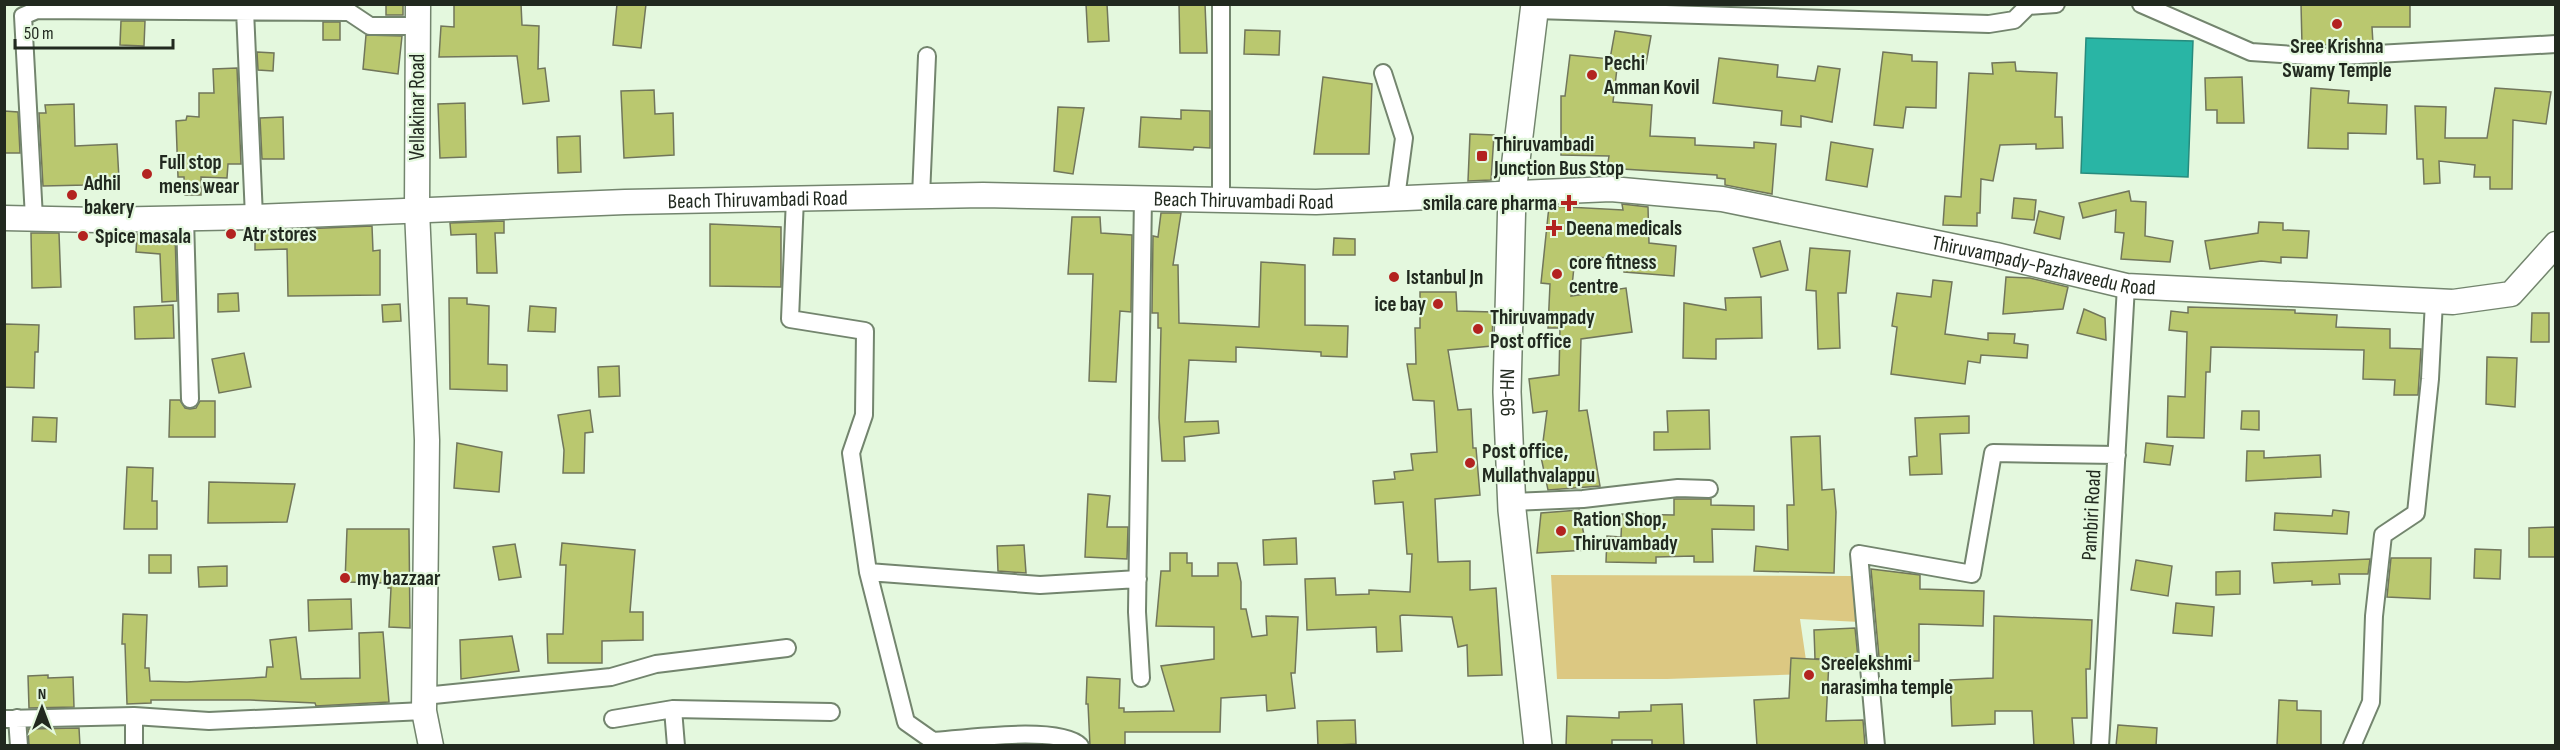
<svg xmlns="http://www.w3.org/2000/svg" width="2560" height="750" viewBox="0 0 2560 750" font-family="'Sofia Sans Condensed',sans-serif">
<rect width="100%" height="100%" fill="#e4f8de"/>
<path fill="#dcc882" d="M1551,575L1855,576L1860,622L1800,619L1808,674L1667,679H1557Z"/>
<path fill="#29b5a5" stroke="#278b7d" stroke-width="1.5" d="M2086,38L2193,41L2188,177L2081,173Z"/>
<path fill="#bac86f" stroke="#71765b" stroke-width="1.5" d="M386,4H403V15H386Z
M454,4H521L522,25L539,26L538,69L545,68L549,101L523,104L517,56L439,57L441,26L454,27Z
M617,4H646L641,48L613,45Z
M1086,4H1107L1109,41L1088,42Z
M1179,4H1205L1207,53H1180Z
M2301,4H2410V27H2372L2373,44L2302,45Z
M121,21H145L144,46L120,45Z
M323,22H340V40H323Z
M1245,30L1280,31L1279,55L1244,54Z
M1615,31L1651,36L1646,64L1618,60L1613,102L1652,105L1650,136L1695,138V145L1754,148V142L1776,144L1772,194L1725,185V179L1717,178V175L1607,168L1609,156L1561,155V96H1565L1570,55L1610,59Z
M366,35L402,36L398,74L363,69Z
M257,52L274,53L273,71L258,70Z
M1883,52L1912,55V61L1937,62L1936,108L1906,107L1903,128L1874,125Z
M1719,58L1778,65L1777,77L1815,81L1818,66L1840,69L1832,122L1801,116V127L1781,125L1782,111L1713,103Z
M2015,62L2016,71L2057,73L2055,117H2062L2063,148L2036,149V144L2000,145L1993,181L1981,179L1980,213H1977V226L1943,225L1945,196L1961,197L1969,73L1993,74L1992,63Z
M237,68L241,164H228L227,178L201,177V195H185L184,177H178L176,121L186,120L187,116L199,117V93H214L213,69Z
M1323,77L1372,84L1369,154H1314Z
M2242,77L2244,123H2217V110H2206L2205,78Z
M2311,88L2349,91L2348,103L2387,105L2386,134L2348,133V149L2308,148Z
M2495,88L2551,92L2546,124L2513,120L2512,189H2490V177H2474L2475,165L2439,161L2440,183L2424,184L2423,159H2417L2415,106L2446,107L2445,138H2487Z
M654,90L655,114L673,113L674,155L624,158L621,91Z
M465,103L466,157L440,158L438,104Z
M74,104L75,146L117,144L119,179L87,180V185L43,186L39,113H46L45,105Z
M1058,107L1084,108L1073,174L1054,171Z
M1181,110L1210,111V148L1194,147L1193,150L1139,147L1141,117L1181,119Z
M4,111L18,112L20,153H4Z
M283,117L284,159H262L260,118Z
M1470,134L1494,135L1491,180L1468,181Z
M580,136L581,172L558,173L557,137Z
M1831,142L1873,149L1867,187L1826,180Z
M2129,191L2131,201L2146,202L2145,236L2173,241L2170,262L2121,259L2124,233L2115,232L2116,210L2083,218L2079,203Z
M2014,198L2036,200L2034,220L2012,218Z
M1622,204L1648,207L1649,243L1676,246L1674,276L1624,272V258L1575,257L1571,296L1626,288L1632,332L1581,339L1579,411L1587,410L1600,486L1548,490L1541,457L1547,411L1533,413L1529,379L1559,375L1560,328H1548L1550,284L1541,283L1549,206L1623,210Z
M2039,211L2064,217L2060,239L2034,233Z
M1161,213H1181L1173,265H1178L1179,323L1259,327L1261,262L1305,265V325L1348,326L1347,357L1321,356V352L1236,347V362L1189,360L1185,422L1218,421L1219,433L1184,437L1185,461H1162L1159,418L1161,328H1158V313H1152L1153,236L1158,237Z
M1072,217H1100L1101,233L1132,235L1131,312L1120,311L1116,382L1089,381L1093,274H1068Z
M504,221V233H495L497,273H477L476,234L451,235L450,223Z
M2259,222L2283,223V230L2309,231L2307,258L2281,257V263L2261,261L2210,269L2205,241L2258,233Z
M710,224L781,227V287L710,286Z
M372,226L373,251L380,250V295L288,296L287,249L255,250V231Z
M31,233H59L61,287L32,288Z
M175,233L177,301L162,302L160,254L136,252L137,234Z
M1334,238L1355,239V255H1333Z
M1780,241L1788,270L1761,277L1753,248Z
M1810,248L1850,251L1846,293H1838L1840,348L1818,349L1816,291L1806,290Z
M2006,277L2030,278L2068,287L2063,309L2003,314Z
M1933,280L1952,282L1945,334L1988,340V333L2015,334L2014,343L2028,345L2027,358L1981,355L1980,363L1968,361L1965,384L1891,374L1897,327L1892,326L1897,293L1931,297Z
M1420,292H1456L1457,311L1493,312L1492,346L1448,350L1458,410L1471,409L1473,448H1476L1480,495L1435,499L1438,562L1470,561V590L1496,588L1502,675L1468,676L1467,645L1458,647L1452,617L1402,615L1400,616L1402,651L1377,652L1376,627L1307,630L1305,579L1335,578L1336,595L1369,594V590L1410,592L1412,554H1407L1403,502L1375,504L1373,481L1395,479L1394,472L1413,470L1411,454L1437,452L1434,401L1413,400L1407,364H1416L1415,328H1420Z
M238,293L239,311L218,312V294Z
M1761,297L1762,338L1716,339V359L1683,358L1684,303L1726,310L1725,298Z
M449,298H467V304L489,306L488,364L507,365V391L450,389Z
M400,304L401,321L383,322L382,305Z
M173,305L174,338L135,339L134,307Z
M530,306L556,308L555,332L528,331Z
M2188,307L2295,310V313L2337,315L2336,327L2390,329V348L2421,349L2418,395H2394L2395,380L2363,379L2364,350L2211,347L2210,372H2206L2204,438L2167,437L2168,396L2185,397L2187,332L2169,330L2171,311L2188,313Z
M2084,309L2105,318L2106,340L2077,333Z
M2532,313H2549V342H2531Z
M5,324L39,325L38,352H35L34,388L4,387Z
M244,353L251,387L219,393L212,359Z
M2487,357L2517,358L2515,407L2486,404Z
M619,366L620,396L599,397L598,367Z
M170,400H180L185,408L190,409L196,408L200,401H215V437H169Z
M590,410L593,432L585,433L584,473H563L564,450L558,415Z
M1709,410L1710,449L1654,450V432H1668L1667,411Z
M2242,411H2259V430L2241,429Z
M1969,416V433L1940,434L1942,474L1910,475L1909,457L1917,456L1915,418Z
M33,417L57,418L56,442L32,441Z
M1820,436L1822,490L1834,489L1836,512L1834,573L1754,571L1756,546L1788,550L1787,505H1794L1791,437Z
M457,443L502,452L499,492L454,488Z
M2146,443L2173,446L2170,465L2144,462Z
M2247,451H2264V458L2320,455L2321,477L2246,481Z
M127,467L153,468L152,501H157V529H124Z
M209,482L295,484L287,522L208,523Z
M1088,494L1110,496L1107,527H1128L1127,559L1085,557Z
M1674,499H1711V505L1754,506V530L1712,529L1713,562H1694V556L1656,557V563L1606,562L1607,536L1621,537L1622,514L1674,515Z
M1579,510L1587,550L1537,553L1541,513Z
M2333,510L2349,512L2347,534L2274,530L2275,513L2332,516Z
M2556,527V557H2529V528Z
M347,529H409L410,628L389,627L391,588H388V583L345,582Z
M1296,538L1297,564L1264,565L1263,540Z
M562,543L635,550L630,612H643V640L602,641V663H548L547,634H563L566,565H560Z
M515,544L521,577L499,580L493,547Z
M1024,545L1026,573L998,571L997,546Z
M2475,549L2501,550L2500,579L2474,578Z
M1170,553H1187V563H1192V576H1218V563H1237L1241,582V609H1246L1252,637L1267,635L1266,616L1298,617L1295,673H1291L1295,708L1267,711L1266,695L1221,698L1220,732H1125V746H1090L1088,704H1086L1087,677L1120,679L1119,708H1124V712L1174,711L1161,666L1214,659V627L1156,626L1161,571H1170Z
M149,555H171V573H149Z
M2391,558H2431L2430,599L2387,597Z
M2370,559L2368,574H2339L2340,584L2312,585V581L2274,583L2272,563Z
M2136,560L2172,566L2168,596L2131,590Z
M227,566V586L199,587L198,567Z
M1871,569L1920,575V589L1984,591L1983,626L1919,624V661H1885V657H1879Z
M2240,571V594L2216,595V572Z
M351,599L352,629L309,631L308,600Z
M2176,603L2214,607L2212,636L2173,633Z
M123,614L147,615L145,668H149L150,681L187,682L266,677L267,667H273L270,640L296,637L301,679L360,678L359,633L383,632L389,702L316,706L315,703L250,700H151V703L127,704L125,644H122Z
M1994,616L2092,620L2090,669H2086L2087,718H2072L2074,746H2034L2032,711H1995V724L1952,726L1950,680L1993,678Z
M1855,628L1858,658L1815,659L1814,630Z
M512,636L519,671L461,679L460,640Z
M1791,658L1829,660L1826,721L1863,720L1865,746H1757L1754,700L1789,698Z
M48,675V678L73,677L74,707L29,708L28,676Z
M2279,700L2297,701V710L2321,711V746H2277Z
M1682,704L1684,746H1652V740H1612V746H1566L1567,716L1619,718V712L1651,711V705Z
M1355,720L1356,744L1318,746L1317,721Z
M2118,725L2157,728L2156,746H2116Z
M79,728L80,746H29L28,729Z"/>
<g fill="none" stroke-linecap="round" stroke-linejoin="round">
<g stroke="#73856e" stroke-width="20">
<path id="minor" d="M1221,4V198
M2141,4L2251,52L2323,57L2556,44
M245,10L254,217
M1535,10L1989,24L2014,20L2028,6L2056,4
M1383,73L1404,138L1396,198
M921,196L927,56
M795,198L790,319L865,331L864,415L851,453L868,572L906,722L933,741
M34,218L23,16L37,10L349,12L370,26H418
M185,218L190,399
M1512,502L1583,499L1678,488L1709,489
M868,572L1040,585L1138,579
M1141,678L1137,612L1143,196
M424,696L611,677L656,664L787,648
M673,709L676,746
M134,716V746
M17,718L19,746
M4,719L134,716L209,721L424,711
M613,719L673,709L831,712
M931,746L933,741C963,739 1060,725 1080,746
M1876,746L1859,554L1972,574L1993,453L2117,455
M2100,746L2126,286
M2352,746L2371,702L2374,616L2383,535L2416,513L2430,379L2434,301"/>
</g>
<g stroke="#73856e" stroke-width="27">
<g id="secondary">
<path d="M418,4L417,210L427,440L424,711L431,746"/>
<path id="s1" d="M4,218L98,220L254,217L625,202L983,195L1316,202L1611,189L1722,199L1996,255L2126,286L2453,302L2511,294L2556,244"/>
</g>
</g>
<g stroke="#73856e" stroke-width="30">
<g id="primary">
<path id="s2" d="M1535,4L1512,193L1507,392L1512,510L1538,746"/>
</g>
</g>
<use href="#minor" stroke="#fff" stroke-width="16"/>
<use href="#secondary" stroke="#fff" stroke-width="24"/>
<use href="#primary" stroke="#fff" stroke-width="27"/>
</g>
<g fill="#b32320" stroke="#e4f8de" stroke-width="2">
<circle cx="2337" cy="24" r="6"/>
<circle cx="1592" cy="75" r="6"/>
<rect x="1476" y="150" width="12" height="12" rx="3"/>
<circle cx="147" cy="174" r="6"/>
<circle cx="72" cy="195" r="6"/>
<path d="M1566 194h6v6h6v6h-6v6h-6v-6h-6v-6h6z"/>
<path d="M1551 219h6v6h6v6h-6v6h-6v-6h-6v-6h6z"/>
<circle cx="231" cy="234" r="6"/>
<circle cx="83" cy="236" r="6"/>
<circle cx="1557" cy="274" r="6"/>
<circle cx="1394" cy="277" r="6"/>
<circle cx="1438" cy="304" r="6"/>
<circle cx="1478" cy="329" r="6"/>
<circle cx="1470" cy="463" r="6"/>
<circle cx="1561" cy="531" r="6"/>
<circle cx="345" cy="578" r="6"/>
<circle cx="1809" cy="675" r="6"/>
</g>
<g text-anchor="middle" stroke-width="4.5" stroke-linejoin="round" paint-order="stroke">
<g font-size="21" font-weight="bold" fill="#21291f" stroke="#e4f8de" text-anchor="start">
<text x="2337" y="53" text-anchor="middle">Sree Krishna<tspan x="2337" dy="24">Swamy Temple</tspan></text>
<text x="1604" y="70">Pechi<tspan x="1604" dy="24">Amman Kovil</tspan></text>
<text x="1494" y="151">Thiruvambadi<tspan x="1494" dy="24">Junction Bus Stop</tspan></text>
<text x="159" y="169">Full stop<tspan x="159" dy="24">mens wear</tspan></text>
<text x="84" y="190">Adhil<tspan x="84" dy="24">bakery</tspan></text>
<text x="1557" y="210" text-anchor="end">smila care pharma</text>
<text x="1566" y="235">Deena medicals</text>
<text x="243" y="241">Atr stores</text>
<text x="95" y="243">Spice masala</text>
<text x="1569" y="269">core fitness<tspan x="1569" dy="24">centre</tspan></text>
<text x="1406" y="284">Istanbul Jn</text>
<text x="1426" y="311" text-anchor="end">ice bay</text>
<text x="1490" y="324">Thiruvampady<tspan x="1490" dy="24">Post office</tspan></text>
<text x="1482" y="458">Post office,<tspan x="1482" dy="24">Mullathvalappu</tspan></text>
<text x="1573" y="526">Ration Shop,<tspan x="1573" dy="24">Thiruvambady</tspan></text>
<text x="357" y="585">my bazzaar</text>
<text x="1821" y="670">Sreelekshmi<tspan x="1821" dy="24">narasimha temple</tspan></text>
</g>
<g font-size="21" fill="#21291f" stroke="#e4f8de">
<text transform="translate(417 107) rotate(-90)" y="7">Vellakinar Road</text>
<text dy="7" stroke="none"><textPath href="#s1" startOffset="1240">Beach Thiruvambadi Road</textPath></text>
<text dy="7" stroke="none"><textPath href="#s1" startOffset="754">Beach Thiruvambadi Road</textPath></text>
<text dy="7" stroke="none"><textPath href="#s1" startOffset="2048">Thiruvampady-Pazhaveedu Road</textPath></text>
<text dy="7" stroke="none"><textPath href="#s2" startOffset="390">NH-66</textPath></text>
<text transform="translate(2091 515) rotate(-87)" y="7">Pambiri Road</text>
</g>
</g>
<rect width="2560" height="750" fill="none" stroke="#21291f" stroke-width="12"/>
<g transform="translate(42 708)" stroke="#e4f8de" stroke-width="4.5" paint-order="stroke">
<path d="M0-4.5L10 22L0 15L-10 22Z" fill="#21291f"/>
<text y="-9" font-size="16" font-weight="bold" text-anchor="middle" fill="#21291f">N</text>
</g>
<path d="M15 39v9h158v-9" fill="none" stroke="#21291f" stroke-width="3"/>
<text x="24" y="39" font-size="18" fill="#21291f" stroke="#e4f8de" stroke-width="4.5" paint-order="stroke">50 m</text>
</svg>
